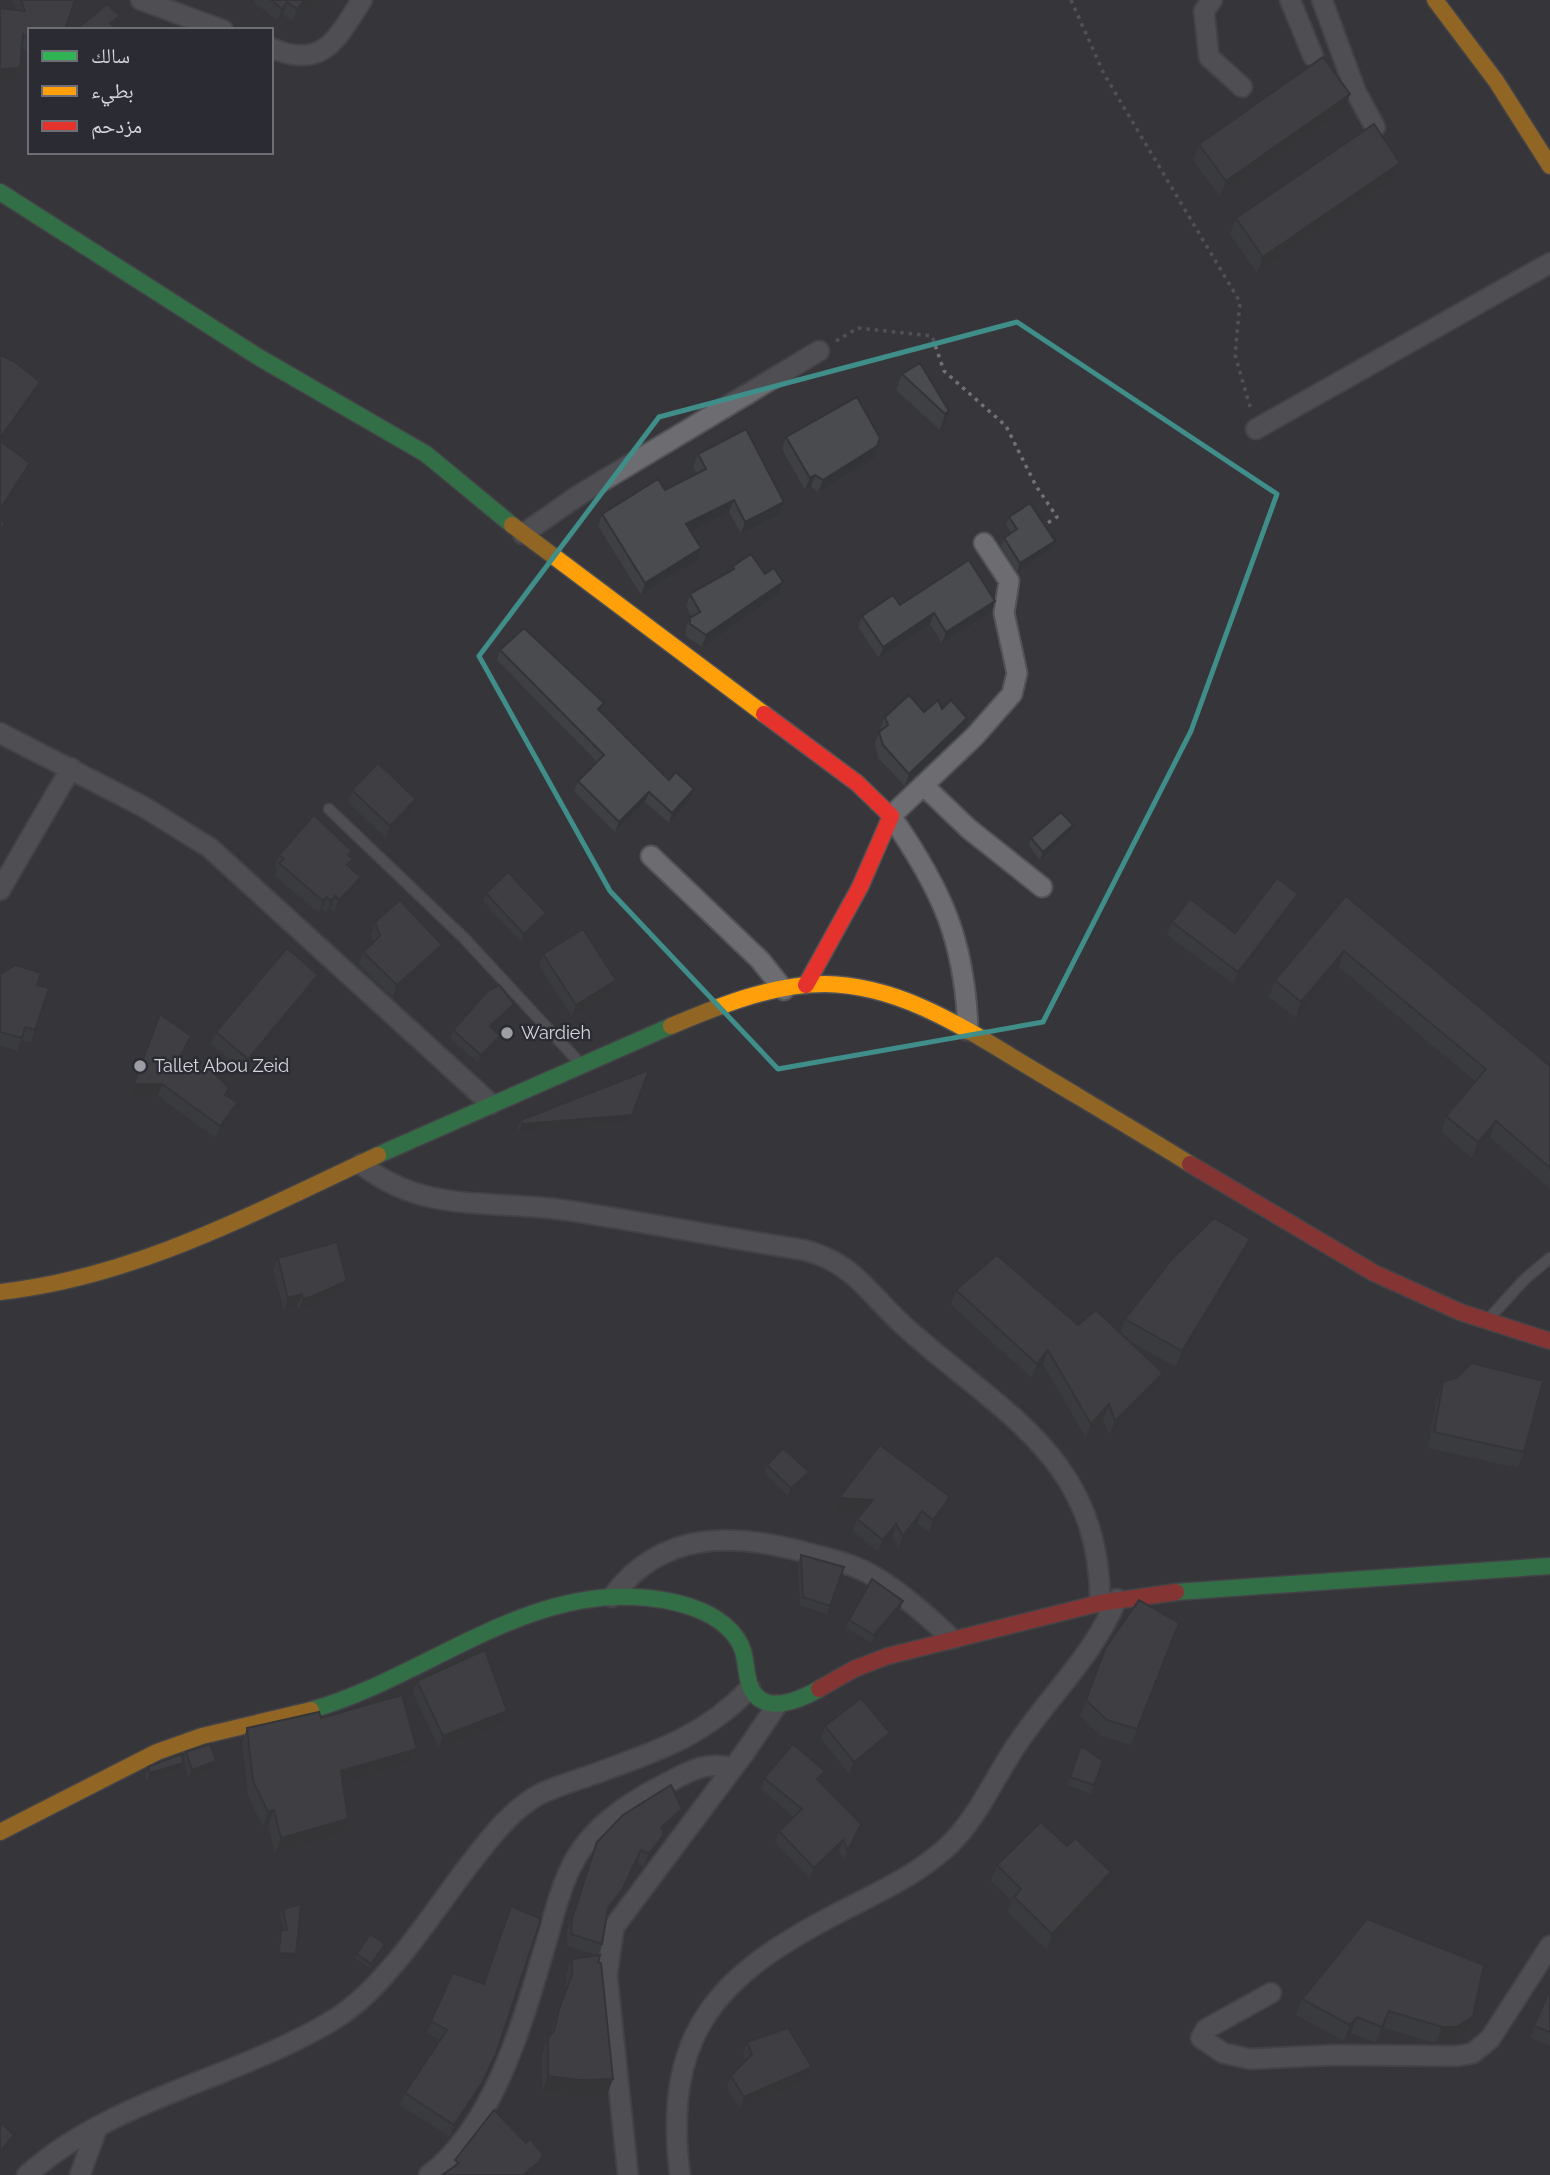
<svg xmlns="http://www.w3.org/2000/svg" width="1550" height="2175" viewBox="0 0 1550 2175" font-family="Raleway,'Noto Naskh Arabic',sans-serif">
<rect width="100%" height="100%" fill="#36363b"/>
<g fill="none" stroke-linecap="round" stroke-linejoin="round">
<g stroke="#525357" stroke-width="13">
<path id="lane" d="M329,809L464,938L577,1060
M1493,1314L1525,1279L1550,1258"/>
</g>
<g stroke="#525357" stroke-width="23">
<path id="street" d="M141,0L223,30
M1212,0L1204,11L1209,57L1242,87
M1290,0L1313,56
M1322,0L1356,92L1375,127
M271,48C323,70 336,40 362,0
M1256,429L1550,263
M523,534L579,495L819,351
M0,733L144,807L210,848L491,1104
M923,785L969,829L1042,887
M651,856L760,960L784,990
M0,890L71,768
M968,1031C965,940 942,890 891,816L975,736L1012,694L1017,673L1004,613L1009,581L984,543
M361,1164C426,1216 494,1198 571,1211C649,1223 726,1238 804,1250C854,1263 868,1293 903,1325C997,1411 1101,1455 1100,1603
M612,1597C663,1528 737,1533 812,1554C834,1560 857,1565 877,1578C904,1595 929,1617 952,1639
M1271,1993L1206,2029L1201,2038L1223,2053L1250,2059L1335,2055L1458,2056L1473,2053L1490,2039L1550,1946
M27,2175C112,2098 241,2078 338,2017C386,1986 431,1915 466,1869C487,1842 509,1811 540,1794C557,1786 577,1780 594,1774C655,1752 705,1736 750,1688
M80,2175L97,2128
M429,2175C494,2126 523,2022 545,1946C555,1913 562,1876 583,1847C605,1818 635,1799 667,1783C688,1772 707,1760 732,1768
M628,2175L607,1975L614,1927L745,1752L777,1705
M680,2175C662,2032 718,1975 838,1913C876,1893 914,1877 946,1848C977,1820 995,1776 1018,1743C1053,1691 1091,1659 1117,1599"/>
</g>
<g stroke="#525357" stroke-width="19">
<path id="fast" d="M0,192L260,358L426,454L512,525
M378,1155L671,1026
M1176,1592L1550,1566
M311,1710C419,1680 518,1591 634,1597C668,1598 714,1608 735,1636C748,1652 744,1669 750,1686C762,1717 800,1700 819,1689"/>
</g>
<g stroke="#525357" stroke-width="19">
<path id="slow" d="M1435,0L1496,81L1550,166
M512,525L764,714
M671,1026C719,1006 772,984 825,984C905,985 973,1034 1039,1073C1089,1103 1140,1133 1190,1164
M0,1292C136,1277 255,1212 378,1155
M0,1832L157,1752L202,1736L311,1710"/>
</g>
<g stroke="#525357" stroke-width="19">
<path id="jam" d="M764,714L857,783L891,816L860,887L806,985
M1190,1164L1374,1273L1460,1312L1550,1341
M819,1689L854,1669L888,1656L1100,1603L1176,1592"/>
</g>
<path stroke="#717275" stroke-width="3.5" stroke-dasharray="3.5 5" stroke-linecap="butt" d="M1071,0L1104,74L1240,302L1235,355L1251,410
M836,341L858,328L932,336L944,371L1006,426L1036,486L1057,517L1046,524"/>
<use href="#lane" stroke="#6d6d71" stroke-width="10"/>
<use href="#street" stroke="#6d6d71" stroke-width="19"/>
<use href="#fast" stroke="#30b455" stroke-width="16"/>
<use href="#slow" stroke="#ff9f0a" stroke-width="16"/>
<use href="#jam" stroke="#e5322d" stroke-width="16"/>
</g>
<path fill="#3f4043" d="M13,0H75L30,30V54L22,48L20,68L15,80L16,10Z
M255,0H321L315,10L303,9L292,22L283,14L277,21L254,2Z
M1350,94L1344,110L1220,197L1193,160L1199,144Z
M1400,163L1394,179L1257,273L1230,234L1236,218Z
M902,374L949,411L943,427L940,430L896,390Z
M786,437L873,459L818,492L811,487L805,490L782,449Z
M698,454L784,502L780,514L741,534L729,512L691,531L697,560L641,595L598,526L602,514L665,490L697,474L693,466Z
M1009,517L1055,541L1052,549L1017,572L1001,546L1004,538L1011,533L1006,525Z
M733,566L765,574L783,582L779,594L702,647L686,636L685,630L690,618L692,617L686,606L690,594L732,571Z
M900,605L991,612L942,643L930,624L879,658L858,627L862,616Z
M500,650L601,711L669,780L694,789L690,799L669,823L645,802L615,832L574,791L578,781L597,762L497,660Z
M942,709L963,731L905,786L878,758L875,744L879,732L881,730L880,729L885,717L924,712Z
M352,790L416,799L412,811L386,838L348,802Z
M1070,833L1040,860L1029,846L1031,838Z
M352,851L350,856L353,859L350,867L361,877L356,889L334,912L331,908L327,913L322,909L319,913L275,876L277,869L275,867L279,855Z
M486,893L546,913L543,921L521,942L483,901Z
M1346,896L1550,1066V1189L1490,1137L1472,1158L1441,1132L1446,1116L1475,1081L1339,967L1296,1018L1269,997L1275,980Z
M1293,906L1234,984L1167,935L1172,922L1235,933Z
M375,922L437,957L392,998L359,964L363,952L373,942L371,934Z
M543,954L616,980L611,992L572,1017L539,966Z
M0,974L37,985L35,1030L31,1043L21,1040L17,1051L0,1045Z
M318,975L314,988L243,1071L211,1044L216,1032Z
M511,1012L493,1029L498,1044L478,1063L450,1038L453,1030Z
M160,1014L191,1036L186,1049L180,1061L229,1088L226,1095L238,1102L233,1115L216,1138L158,1096H130Z
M521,1120L629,1123L519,1132L518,1128Z
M1245,1255L1176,1367L1126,1339L1163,1373L1158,1388L1109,1435L1103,1419L1086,1438L1043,1364L1032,1378L951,1305L956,1290L1078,1325L1120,1333L1125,1319Z
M278,1258L347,1281L343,1293L309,1308L298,1311L297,1306L284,1310L273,1270Z
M1443,1382L1524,1452L1518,1468L1428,1448L1437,1398Z
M767,1465L809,1472L806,1480L788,1496L764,1473Z
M950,1497L945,1509L929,1532L917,1523L899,1548L892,1536L878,1552L853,1531L857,1519L863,1512L835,1511L839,1498Z
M801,1555L844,1567L827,1614L800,1605L798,1563Z
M900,1609L872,1643L846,1628L849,1620Z
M1179,1623L1131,1745L1101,1736L1080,1716L1106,1647Z
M417,1681L507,1711L503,1724L439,1748L413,1693Z
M321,1718L417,1749L411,1763L343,1784L348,1819L343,1834L275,1853L268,1825L263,1827L248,1796L242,1743L247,1728Z
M825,1726L885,1745L849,1774L821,1738Z
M1081,1746L1103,1761L1091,1794L1067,1785Z
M186,1752L216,1761L213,1770L189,1778L184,1763L181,1771L147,1781L145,1775L148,1767L183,1760Z
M764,1778L820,1782L861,1824L844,1861L839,1850L810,1878L775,1842L779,1831L794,1817L761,1789Z
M682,1809L678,1822L664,1833L660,1846L644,1866L637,1862L617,1902L607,1916L602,1944L598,1955L607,2095L573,2096L542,2092V2054L548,2038L551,2034L553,2025L566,1990V1975L572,1959L596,1955L567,1946V1931L597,1842Z
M997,1865L1105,1888L1047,1950L1008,1913L1012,1901L991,1881Z
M283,1909L294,1960L277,1959L279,1935L281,1930H284L280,1914Z
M383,1948L370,1968L355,1958L357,1954Z
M453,1973L492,2066L478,2095L450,2137L400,2105L405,2093L440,2040L427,2033Z
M1550,1989V2046L1530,2038Z
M1302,1999L1473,2016L1468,2032L1451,2043H1436L1384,2028L1376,2043L1351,2033L1344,2041L1296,2015Z
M747,2042L807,2079L740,2109L727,2088L731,2076L745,2061L743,2054Z"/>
<path fill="#333437" d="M305,0H321L315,10L303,9L292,22L297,9Z
M287,2L283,14L277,21L282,9Z
M120,16L116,29L110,23Z
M20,68L15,80L0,81V69Z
M1350,94L1344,110L1220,197L1226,181Z
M1400,163L1394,179L1257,273L1263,257Z
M40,382L35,394L0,444V438Z
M949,411L943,427L940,430L945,414Z
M877,446L873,459L818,492L823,480Z
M30,463L26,475L0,515V509Z
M815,475L811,487L805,490L810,478Z
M734,500L729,512L682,536L686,524Z
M784,502L780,514L741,534L745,522Z
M1055,541L1052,549L1017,572L1020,563Z
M701,548L697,560L641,595L645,583Z
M783,582L779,594L702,647L706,635Z
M995,601L991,612L942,643L946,632Z
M934,613L930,624L879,658L883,647Z
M967,718L963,731L905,786L909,774Z
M694,789L690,799L669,823L672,813Z
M649,792L645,802L615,832L619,822Z
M416,799L412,811L386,838L390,826Z
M1073,825L1070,833L1040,860L1043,852Z
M361,877L356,889L334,912L339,900Z
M1298,894L1293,906L1234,984L1238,972Z
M335,896L331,908L327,913L331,901Z
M327,897L322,909L319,913L323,901Z
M546,913L543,921L521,942L524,934Z
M442,945L437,957L392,998L397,985Z
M1344,951L1339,967L1296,1018L1301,1002Z
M318,975L314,988L243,1071L248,1059Z
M616,980L611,992L572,1017L576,1005Z
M514,1004L511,1012L487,1035L490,1026Z
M191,1036L186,1049L173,1073L178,1061Z
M500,1036L498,1044L478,1063L481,1055Z
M649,1070L629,1123L519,1132L522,1124Z
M134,1084H162L158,1096H130Z
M238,1102L233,1115L216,1138L220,1126Z
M1496,1121L1490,1137L1472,1158L1478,1142Z
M1250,1239L1245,1255L1176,1367L1182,1351Z
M347,1281L343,1293L309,1308L298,1311L303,1299Z
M302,1294L297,1306L284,1310L288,1298Z
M1048,1350L1043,1364L1032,1378L1037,1364Z
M1163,1373L1158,1388L1109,1435L1115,1421Z
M1109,1404L1103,1419L1086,1438L1091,1424Z
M809,1472L806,1480L788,1496L791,1488Z
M950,1497L945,1509L929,1532L933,1520Z
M839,1498L873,1500L868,1512L835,1511Z
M922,1511L917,1523L899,1548L903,1536Z
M896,1524L892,1536L878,1552L883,1540Z
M903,1601L900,1609L872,1643L874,1635Z
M507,1711L503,1724L439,1748L443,1736Z
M890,1733L885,1745L849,1774L854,1762Z
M417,1749L411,1763L336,1786L341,1771Z
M216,1761L213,1770L189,1778L192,1770Z
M184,1763L181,1771L147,1781L150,1773Z
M825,1771L821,1781L814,1790L817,1779Z
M682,1809L678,1822L657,1839L661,1827Z
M274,1810L268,1825L263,1827L268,1812Z
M348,1819L343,1834L275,1853L281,1838Z
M861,1824L857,1834L844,1861L848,1850Z
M664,1834L660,1846L644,1866L649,1854Z
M843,1840L839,1850L810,1878L814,1868Z
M641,1850L637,1862L617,1902L604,1920L608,1908Z
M1111,1872L1105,1888L1047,1950L1052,1934Z
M279,1953L296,1954L294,1960L277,1959Z
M1389,2011L1384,2028L1376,2043L1382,2027Z
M1473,2016L1468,2032L1451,2043H1436L1442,2027Z
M1357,2017L1351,2033L1344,2041L1350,2025Z
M496,2054L492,2066L478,2095L450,2137L454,2125Z
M812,2067L807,2079L740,2109L744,2097Z
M548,2076L613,2079L607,2095L573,2096L542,2092Z
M14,2135L10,2146L0,2158V2152Z
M543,2154L536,2173L534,2175H523Z"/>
<path fill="#494b4e" stroke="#333437" stroke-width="2" d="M21,0H75L65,30H30V39L23,34L20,68L0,69V8L25,11Z
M271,0H305L297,9L287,2L282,9Z
M107,4L120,16L110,23L117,30H76Z
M1323,57L1350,94L1226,181L1199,144Z
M1374,124L1400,163L1263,257L1236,218Z
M0,355L15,362L40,382L0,438Z
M920,363L949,411L945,414L902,374Z
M857,397L880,438L877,446L823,480L815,475L810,478L786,437Z
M746,429L784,502L745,522L734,500L686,524L701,548L645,583L602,514L658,479L665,490L706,469L698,454Z
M0,441L30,463L0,509Z
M1030,503L1055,541L1020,563L1004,538L1017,529L1009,517Z
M0,520L5,523L0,532Z
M751,554L765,574L774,568L783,582L706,635L690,624V618L700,612L690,594L734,569L733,566Z
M969,560L995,601L946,632L934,613L883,647L862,616L893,595L900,605Z
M524,628L604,703L598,709L669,780L676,772L694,789L672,813L649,792L619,822L578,781L604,755L500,650Z
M909,695L924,712L938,700L942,709L951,700L967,718L909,774L883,745L879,732L888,725L885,717Z
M378,763L416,799L390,826L352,790Z
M1061,812L1073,825L1043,852L1031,838Z
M314,815L352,851L348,855L353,859L347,865L361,877L339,900L335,896L331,901L327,897L323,901L279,863L284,859L279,855Z
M508,872L546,913L524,934L486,893Z
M1277,878L1298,894L1238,972L1172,922L1190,899L1235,933Z
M1346,896L1550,1066V1168L1496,1121L1478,1142L1446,1116L1486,1069L1344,951L1301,1002L1275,980Z
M400,900L442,945L397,985L363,952L380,936L375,922Z
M583,929L616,980L576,1005L543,954Z
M287,948L318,975L248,1059L216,1032Z
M16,965L41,973L37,985L49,988L35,1030L25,1027L22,1038L0,1032V974Z
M499,985L514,1004L490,1026L500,1036L481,1055L453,1030L487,992Z
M160,1014L191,1036L178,1061L210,1069L229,1088L225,1095L238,1102L220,1126L162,1084H134Z
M649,1070L632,1115L522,1124L521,1120Z
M1214,1218L1250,1239L1182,1351L1125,1319L1172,1259Z
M337,1242L347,1281L313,1296L303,1299L302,1294L288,1298L278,1258Z
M997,1255L1078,1325L1096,1310L1163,1373L1115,1421L1109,1404L1091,1424L1048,1350L1037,1364L956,1290Z
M1472,1363L1543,1381L1524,1452L1434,1432L1443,1382L1456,1378Z
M880,1445L950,1497L933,1520L922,1511L903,1536L896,1524L883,1540L857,1519L873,1500L839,1498Z
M783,1448L809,1472L791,1488L767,1465Z
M801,1555L844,1567L830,1606L803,1597Z
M872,1579L903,1601L874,1635L849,1620Z
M1139,1600L1179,1623L1137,1729L1107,1720L1086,1700L1106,1647Z
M485,1650L507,1711L443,1736L417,1681Z
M402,1695L417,1749L341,1771L348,1819L281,1838L274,1810L268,1812L253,1781L247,1728L319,1712L321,1718Z
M861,1698L890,1733L854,1762L825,1726Z
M210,1744L216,1761L192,1770L186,1752Z
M793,1744L825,1771L817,1779L861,1824L848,1850L843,1840L814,1868L779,1831L802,1809L764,1778Z
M1081,1746L1103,1761L1094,1785L1070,1777Z
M181,1754L184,1763L150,1773L148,1767Z
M671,1785L682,1809L661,1827L664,1834L649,1854L641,1850L622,1890L608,1908L602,1944L571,1934L572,1919L597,1842L623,1815Z
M1041,1822L1067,1846L1075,1838L1111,1872L1052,1934L1014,1897L1021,1889L997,1865Z
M301,1904L296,1954L279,1953L281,1930H287L283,1909Z
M511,1906L541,1919L496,2054L482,2083L454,2125L405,2093L447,2030L431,2021L453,1973L484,1984Z
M1367,1919L1484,1965L1473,2016L1457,2027H1442L1389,2011L1382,2027L1357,2017L1350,2025L1302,1999Z
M370,1934L385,1944L371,1964L357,1954Z
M600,1955L598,1962L601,1963L613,2079L579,2080L548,2076V2038L554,2031L559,2009L572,1975V1959Z
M1550,1989V2032L1534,2026Z
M788,2028L812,2067L744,2097L731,2076L752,2054L747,2042Z
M494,2110L526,2143L530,2139L543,2154L540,2161L523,2175H442L459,2163L455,2160Z
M0,2122L14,2135L0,2152Z"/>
<path d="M0 0H1550V2175H0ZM1017,322L1277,494L1191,731L1043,1022L778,1069L610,891L479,656L659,417Z" fill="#36363b" fill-opacity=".55" fill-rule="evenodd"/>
<path fill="none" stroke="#408e89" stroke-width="5" stroke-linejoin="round" d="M1017,322L1277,494L1191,731L1043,1022L778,1069L610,891L479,656L659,417Z"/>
<g fill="#9d9ea3" stroke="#2a2b33" stroke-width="2.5">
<circle cx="507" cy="1033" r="7"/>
<circle cx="140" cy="1066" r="7"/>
</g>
<g text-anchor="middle" stroke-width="5" stroke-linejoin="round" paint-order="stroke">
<g font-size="18" fill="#d5d6db" stroke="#2a2b33" text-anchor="start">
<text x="521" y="1039">Wardieh</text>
<text x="154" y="1072">Tallet Abou Zeid</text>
</g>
</g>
<rect x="28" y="28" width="245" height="126" fill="#2a2b33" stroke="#6e6f76" stroke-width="2"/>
<rect x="42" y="51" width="35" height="10" fill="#30b455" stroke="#6e6f76" stroke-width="2"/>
<text x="91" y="63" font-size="21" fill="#d5d6db">سالك</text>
<rect x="42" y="86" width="35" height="10" fill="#ff9f0a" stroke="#6e6f76" stroke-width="2"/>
<text x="91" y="98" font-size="21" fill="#d5d6db">بطيء</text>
<rect x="42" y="121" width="35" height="10" fill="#e5322d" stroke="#6e6f76" stroke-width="2"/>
<text x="91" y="133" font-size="21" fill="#d5d6db">مزدحم</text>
</svg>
